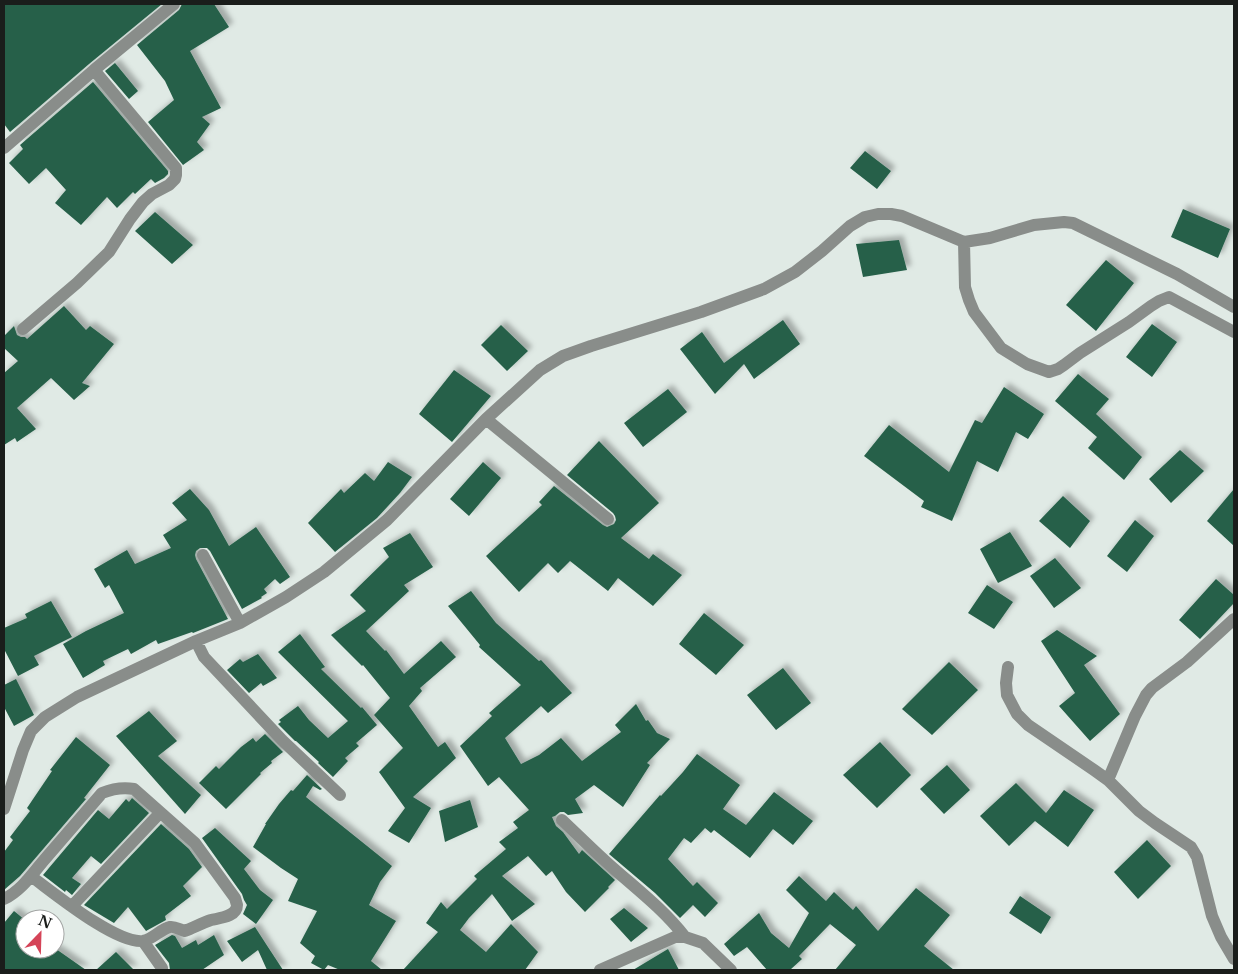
<svg xmlns="http://www.w3.org/2000/svg" width="1238" height="974" viewBox="0 0 1238 974" font-family="'Libre Baskerville',serif">
<defs>
<filter id="shadow"><feDropShadow dx="4.5" dy="-4.5" stdDeviation="2.5" flood-color="#0004"/></filter>
</defs>
<rect width="100%" height="100%" fill="#e0eae5"/>
<path fill="#266049" filter="url(#shadow)" d="M4,4H162L89,64L10,132L4,124Z
M182,4H214L229,27L190,51L221,108L202,117L210,124L197,142L204,150L183,165L148,122L174,100L165,81L137,45L179,10Z
M115,63L138,91L129,99L105,71Z
M93,82L168,171V174L164,178L155,183L151,179L135,194L133,192L117,208L107,197L81,225L55,203L66,190L46,168L29,184L9,163L23,149L20,145Z
M865,151L891,171L877,189L850,168Z
M1183,209L1230,229L1218,258L1171,237Z
M155,212L193,245L172,264L135,231Z
M899,240L907,270L863,277L856,244Z
M1106,260L1134,283L1096,331L1066,305Z
M64,306L86,330L90,326L114,344L82,383L90,386L74,400L51,378L17,408L36,429L17,442L15,438L4,445V373L18,361L4,348V336L14,326L17,335L21,337H25L27,339Z
M783,320L800,344L754,379L744,364L715,394L680,349L702,332L724,363Z
M1152,324L1177,342L1152,377L1126,357Z
M501,325L528,351L507,371L481,345Z
M454,370L491,396L452,442L419,414Z
M1078,374L1109,399L1096,414L1142,457L1124,480L1088,448L1097,437L1055,401Z
M1004,387L1044,414L1028,439L1016,432L998,472L977,461L952,521L921,507L924,501L864,456L889,425L949,472L975,420L982,423Z
M668,389L687,412L643,447L624,423Z
M599,441L659,503L621,538L649,559L653,554L682,575L653,606L618,578L608,591L570,561L558,573L548,563L519,592L486,556L542,505L539,502L554,486L603,525L607,527L614,524L616,520L615,516L613,513L567,475Z
M1180,450L1204,471L1171,503L1149,479Z
M388,462L412,477L400,493L377,518L335,552L308,523L341,489L344,493L365,473L374,481Z
M483,462L501,478L469,516L450,499Z
M190,489L209,510L229,546L256,527L290,577L280,584L275,579L264,589L267,593L261,597L262,598L242,609L210,551L207,548H200L196,551L195,555L196,559L228,619L193,633L192,632L158,644L156,640L131,654L128,649L103,661L105,665L83,678L63,644L86,631L124,613L109,585L105,588L94,569L127,550L135,564L171,548L163,535L187,520L172,503Z
M1234,489V546L1207,521Z
M1063,496L1090,521L1070,548L1039,521Z
M1135,520L1154,536L1127,572L1107,556Z
M1010,532L1032,566L998,583L980,549Z
M410,533L433,567L404,585L409,591L366,631L385,651L386,650L404,674L441,641L456,657L420,688L422,691L409,706L438,747L445,742L456,758L413,797L431,808L409,843L388,831L405,808L379,772L403,748L374,715L390,698L363,665L362,666L331,635L366,611L350,595L389,557L383,548Z
M1055,558L1081,588L1054,608L1030,576Z
M1216,579L1234,595V603L1200,639L1179,620Z
M987,585L1013,602L994,629L968,613Z
M471,591L496,623L539,661L541,660L572,693L548,713L541,706L505,738L521,764L539,755L561,738L582,761L621,732L615,725L636,704L646,721L648,720L657,733L670,739L647,763L650,765L623,807L594,785L575,799L583,813L568,815L564,812H560L555,816L552,817L556,826L563,832L579,854L582,850L615,880L608,887L609,888L585,912L566,892L552,871L546,876L528,856L502,876L535,904L512,921L492,894L469,918L460,930L486,952L511,924L538,952L525,970H403L438,932L426,923L441,902L447,909L477,879L474,876L506,849L499,842L518,828L513,822L529,810L499,777L488,786L460,746L492,716L489,713L521,685L479,647L480,645L448,606Z
M51,601L72,637L34,656L39,665L18,676L4,649V628L27,618L25,614Z
M704,613L744,645L716,675L679,644Z
M1057,630L1097,656L1084,665L1120,714L1090,741L1059,706L1075,693L1041,641Z
M300,634L325,667L321,669L361,708L362,707L377,725L356,743L359,746L345,758L348,761L333,777L318,763L319,762L296,741H295L278,724L281,722L279,720L298,706L309,720L328,738L348,721L278,652Z
M258,654L277,678L263,686L261,683L249,693L227,670L240,659L243,662Z
M949,662L978,690L932,735L902,709Z
M783,668L811,703L776,730L747,695Z
M16,679L34,715L14,726L4,707V685Z
M149,711L177,741L158,756L201,795L185,814L116,736Z
M265,734L283,752L271,761L272,763L260,773L261,774L226,809L199,783L216,766L219,769L241,747L253,738L256,742Z
M76,737L110,765L84,798L86,799L20,876L4,890V852L13,840L10,837L30,811L27,808L52,771L50,770Z
M880,742L911,775L877,808L843,775Z
M697,754L740,785L723,809L746,825L774,792L813,821L793,845L773,829L750,858L714,830L711,833L705,828L691,843L684,838L668,859L693,886L697,882L718,903L705,917L693,905L680,918L655,893L609,854L660,795L661,796L683,772Z
M947,765L970,790L944,814L920,789Z
M307,775L322,789L320,790L313,786L306,797L392,866L380,882L369,905L396,921L371,961L382,970H340L328,965L324,970L311,963L315,956L300,943L317,911L288,901L298,879L281,868L253,847L266,824H265L279,804L291,790L293,791Z
M1016,783L1046,813L1064,790L1094,810L1068,847L1035,821L1009,846L980,816Z
M132,798L149,813L101,864L91,856L72,878L81,884L72,895L66,890L65,892L43,875L98,810L109,819L126,799L129,802Z
M470,800L478,827L445,842L439,811Z
M161,824L189,849L202,867L183,886L191,896L165,916L166,920L146,931L128,907L114,923L84,905Z
M215,828L251,861L244,869L260,890L273,900L256,924L243,914L247,905L244,900L242,894L202,838Z
M1147,840L1171,866L1138,899L1114,872Z
M799,876L826,901L834,892L853,910L856,906L878,931L916,888L950,915L924,946L954,970H835L856,945L830,924L799,956L802,959L790,970H767L747,947L734,956L724,944L759,913L771,933L789,948L809,913L786,890Z
M1020,896L1051,917L1041,934L1009,913Z
M624,908L648,928L631,942L610,919Z
M14,911L25,920V949H56L86,970H4V923Z
M255,927L266,944L283,970H267L258,950L242,962L227,941Z
M172,935L175,936L182,948L196,940L198,945L214,935L224,955L202,970H170L169,963L155,945Z
M668,949L679,970H633Z
M116,952L134,970H96Z"/>
<g fill="none" stroke-linecap="round" stroke-linejoin="round">
<path stroke="#898d8a" stroke-width="12" d="M4,148L94,70L174,4
M964,242L965,287L969,300L974,312L1001,348L1027,364L1049,372L1058,369L1064,365L1080,353L1129,322L1151,306L1159,301L1169,297L1234,332
M23,329L77,283L109,252L130,219L143,202L152,194L169,185L175,179L176,175V168L94,70
M486,419L608,519
M203,555L240,623
M196,641L204,657L282,740L340,795
M1008,667L1006,683L1007,695L1017,714L1028,725L1094,770L1108,780L1139,811L1155,823L1191,847L1197,857L1212,916L1221,937L1234,959
M1108,780L1135,716L1146,695L1152,688L1187,662L1234,619
M4,809L23,750L31,731L45,717L77,697L196,641L240,623L286,597L324,572L387,520L486,419L540,370L563,356L591,346L701,312L764,289L795,272L822,251L850,226L865,217L878,214H891L902,216L964,242L990,238L1034,225L1064,222L1073,223L1177,274L1234,307
M562,820C579,836 595,852 613,868C638,890 664,910 685,937
M4,899C22,890 32,874 45,859C64,837 83,815 102,793C112,789 122,787 134,789L195,843L235,898C235,898 237,905 237,905C237,917 219,918 211,920C202,923 193,928 185,931C180,930 175,926 170,927C161,929 153,939 143,941C116,944 54,893 32,877
M72,906L160,813
M143,941L162,968
M600,970L675,937H685L703,943L731,970"/>
</g>
<rect width="1238" height="974" fill="none" stroke="#1a1d1b" stroke-width="10"/>
<g transform="translate(40 934) rotate(23)"><circle r="24" fill="#ffffff" stroke="#a3a5a4"/>
<path d="M0-4L9 19L0 12L-9 19Z" fill="#d54458"/>
<text y="-8" font-size="14" font-weight="bold" text-anchor="middle" fill="#1a1d1b">N</text>
</g>
</svg>
